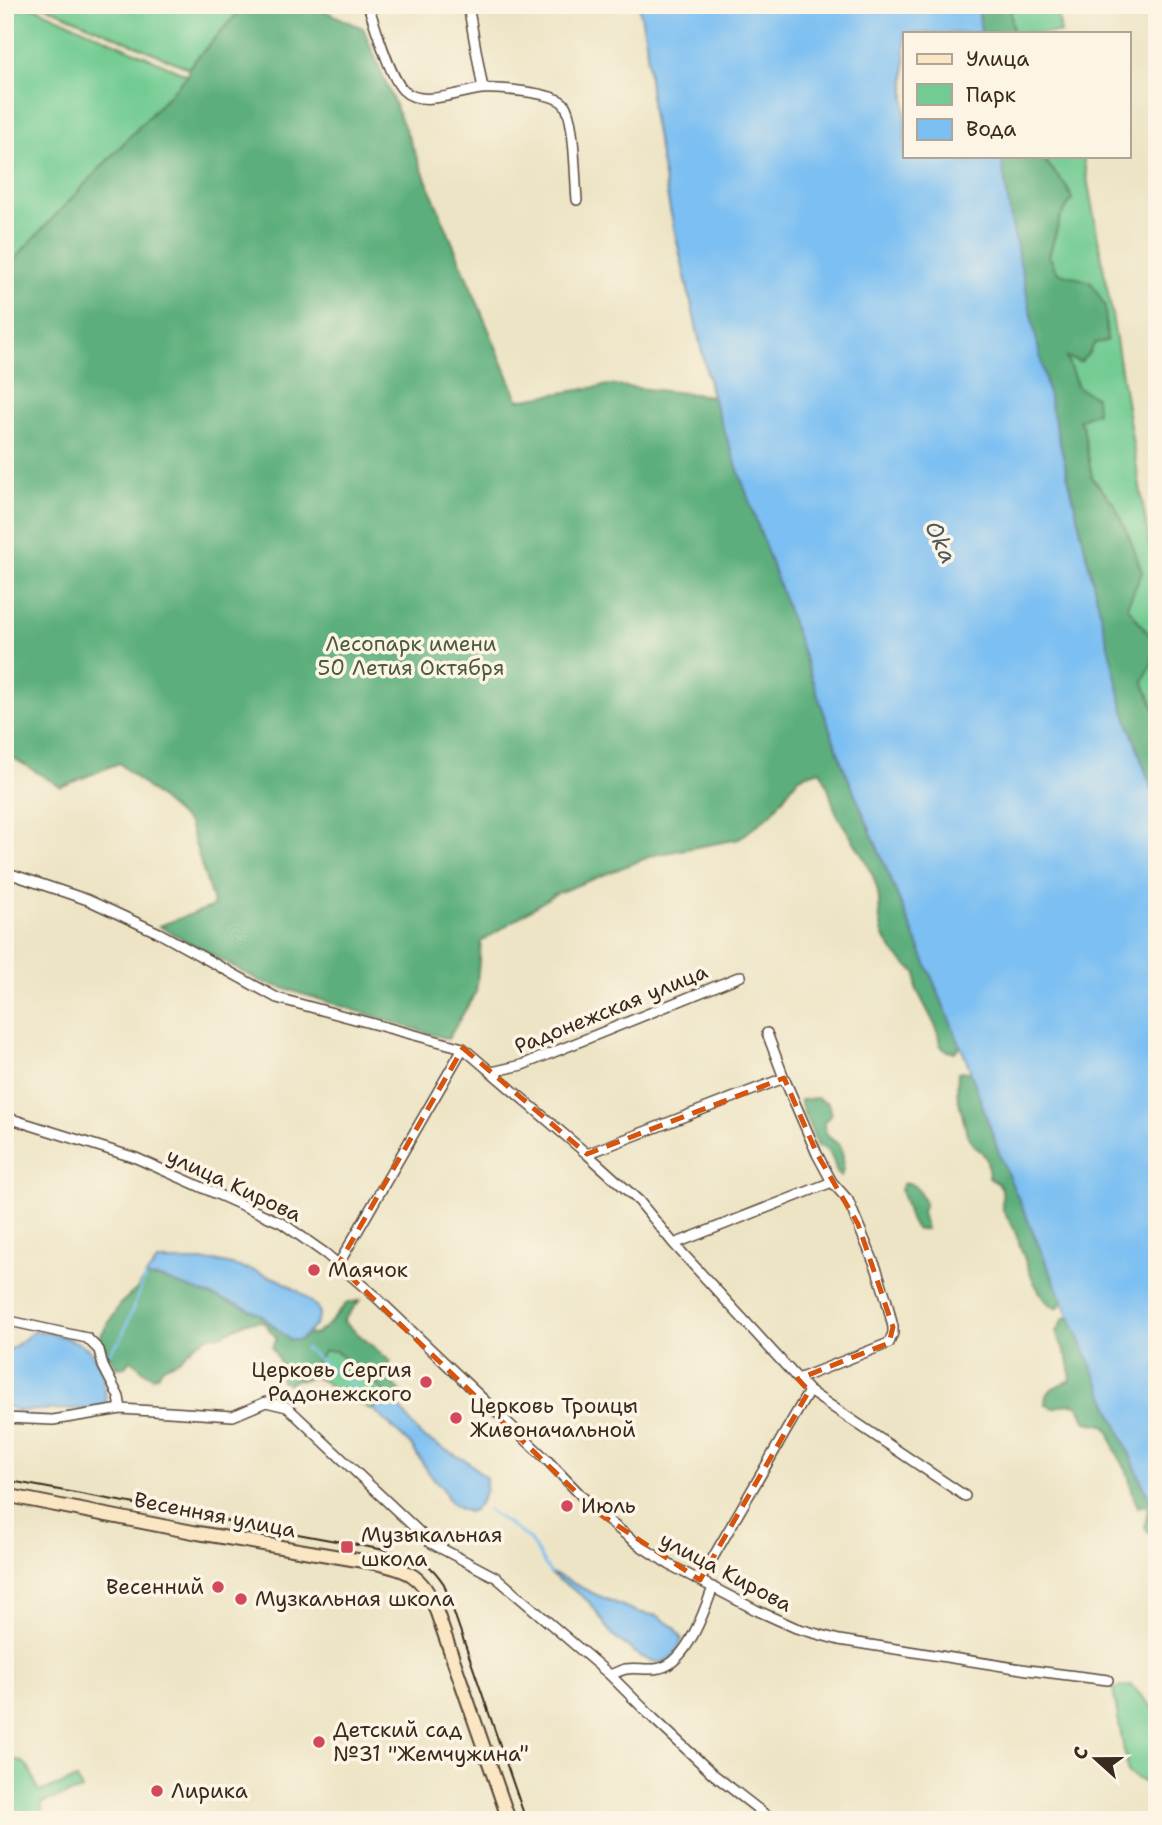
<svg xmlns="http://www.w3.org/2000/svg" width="1162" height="1825" viewBox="0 0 1162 1825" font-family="'Shantell Sans',sans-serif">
<rect width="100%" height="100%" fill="#fcf5e5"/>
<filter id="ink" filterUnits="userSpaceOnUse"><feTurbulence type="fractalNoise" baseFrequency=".0143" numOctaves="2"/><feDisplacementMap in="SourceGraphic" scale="14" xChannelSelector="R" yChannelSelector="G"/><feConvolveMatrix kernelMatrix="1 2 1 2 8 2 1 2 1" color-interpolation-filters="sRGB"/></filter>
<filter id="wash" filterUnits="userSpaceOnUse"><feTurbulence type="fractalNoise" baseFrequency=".00686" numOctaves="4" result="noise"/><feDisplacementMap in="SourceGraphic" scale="28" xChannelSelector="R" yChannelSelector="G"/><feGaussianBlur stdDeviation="1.57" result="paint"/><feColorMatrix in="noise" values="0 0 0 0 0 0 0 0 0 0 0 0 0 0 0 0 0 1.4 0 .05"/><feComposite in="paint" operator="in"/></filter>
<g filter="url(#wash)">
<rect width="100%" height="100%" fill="#ede4c5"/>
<path fill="#71cb92" stroke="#567a58" stroke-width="2" d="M5,5H29L188,75L5,269Z
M42,5H245L188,68Z
M1010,5H1056L1061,33H1013Z
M1041,156H1083L1112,315L1157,592V715L1142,681L1153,661V640L1127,606L1142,572L1130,539L1114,504L1092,478L1083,427L1079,420L1078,388L1066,356L1088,354L1095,343L1091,282L1056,272L1049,256L1060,218L1072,199L1067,187Z
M324,1351H336L393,1399L377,1393L371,1400L375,1411L336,1393L326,1382L314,1377V1364Z
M1131,1685L1157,1712V1759L1145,1783L1128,1773L1113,1689Z
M10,1759C32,1760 31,1775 39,1792L77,1779L82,1790L41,1803L43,1810L38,1812L41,1820H5V1760Z"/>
<path fill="#5caf7c" stroke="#4c6c4d" stroke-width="2" d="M245,5H311L363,28L518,400L609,385L712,396L842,763L960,1045L955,1052L946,1051L940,1045L937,1029L916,988L917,973C899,961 883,943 880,921C879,910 880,898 877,888C870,862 851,839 838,816C830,801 830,786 820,770L799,777L771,814L739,839L654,855L555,894L481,942L476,992L448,1039L260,981L159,926L214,906L189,824L119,763L61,787L5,753V269L188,75V68Z
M978,5H1010L1013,33H981Z
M1001,156H1041L1067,187L1072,199L1060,218L1049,256L1057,272L1091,282L1105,306L1107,341L1095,343L1088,354L1080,362L1066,357L1078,388L1096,397L1097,412L1079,420L1083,427L1092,478L1114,504L1130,539L1142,572L1127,606L1153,640V661L1143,681L1157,715V804L1123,708L1047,389L1011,220Z
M963,1071L971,1073L1002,1161L1063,1302L1057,1308C1036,1303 1022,1249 1014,1229C1011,1222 1005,1216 1003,1210C998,1192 1011,1190 989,1178L987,1160L982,1152L974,1146L967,1134L957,1093L958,1072Z
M816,1098L828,1103L831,1114L824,1123C825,1135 830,1139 840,1145C843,1154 845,1167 841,1176L837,1173C834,1161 830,1148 818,1146L803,1111L800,1100Z
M909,1183L916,1187L925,1202L922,1212L926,1229L917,1230C906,1220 908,1202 900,1190L903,1184Z
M145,1277L161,1278L241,1306L260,1314L275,1328L300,1340L306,1334L314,1335L328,1325L346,1304L360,1300L343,1321L391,1362L383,1371L403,1395L393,1399L336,1351H324L314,1364V1377L302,1380L297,1379L289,1384L281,1381L279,1376L282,1367L272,1347L277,1338L262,1321L247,1322L221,1335L210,1336L196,1344L178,1361L163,1367L158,1375L153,1377C144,1373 139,1365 130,1360L125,1367L117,1368L99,1338L120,1304L138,1288Z
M1070,1317L1157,1517V1538L1151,1536L1145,1527L1148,1509L1145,1505L1138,1507L1134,1498L1127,1471L1115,1450L1109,1431L1104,1425L1086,1422L1079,1407L1074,1404L1062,1405L1053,1408L1045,1403L1046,1395L1053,1388L1070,1380C1073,1364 1062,1347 1056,1332L1064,1318Z"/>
<path fill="#7cbff2" stroke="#5c7488" stroke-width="2" d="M639,5H978L981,33H905V156H1001L1011,220L1047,389L1123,708L1157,804V1517L1002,1161L966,1059L842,763L712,396L670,210L652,112L646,41Z
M157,1261H215L252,1270L280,1280L301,1293L317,1307L320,1313L315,1326L300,1340H290L260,1314L241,1306L161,1278L145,1277Z
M35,1331C45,1331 53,1334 63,1337C71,1340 81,1343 88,1349C101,1361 105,1386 106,1402L98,1408L18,1411L5,1405V1352C17,1347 24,1338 35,1331Z
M377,1393L393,1399L421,1436L468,1462L486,1478V1489L481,1501L474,1510L468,1512L458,1508L450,1502L442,1487L431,1476L410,1444L375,1411L371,1400Z
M551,1574L557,1575L592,1593L637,1612L658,1616L676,1629L682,1639C671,1672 650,1665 628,1647C623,1643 616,1639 612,1634C603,1624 598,1612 590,1603C577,1590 564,1585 551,1574Z"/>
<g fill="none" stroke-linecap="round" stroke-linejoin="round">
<path stroke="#7cbff2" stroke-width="2.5" d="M305,1348L371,1400
M107,1355L121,1339L145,1277
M488,1510L529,1539L551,1574"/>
</g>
</g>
<g filter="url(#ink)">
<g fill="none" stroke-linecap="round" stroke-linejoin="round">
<g stroke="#564637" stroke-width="12">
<path id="street" d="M368,5C375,25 390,77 403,90C421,108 459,92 481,89C497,88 554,92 564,104C575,118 575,180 577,200
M468,5L483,89
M5,872L88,900L159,933L277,998L463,1048L587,1154L639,1201L674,1244L809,1391L965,1496
M767,1033L784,1078L817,1154L832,1182L848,1200L877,1270L886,1298L893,1327V1333L889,1343L798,1379
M492,1072L522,1065L741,976
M5,1117L136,1158L282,1223L326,1254L377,1298L547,1460L597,1512L639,1545L670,1565L756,1610L796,1628L839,1640L1028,1670L1108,1680
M587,1154L784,1078
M674,1244L832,1182
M338,1265L463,1048
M5,1320L87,1338L99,1350L103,1366L119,1397L121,1409
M5,1418L53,1420L121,1409L233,1416L266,1402L287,1407L431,1543L497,1578L610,1675L654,1719L713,1774L772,1820
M700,1580L809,1391
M610,1675C615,1673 621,1670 626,1669C637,1667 648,1671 660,1668C687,1662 705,1610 713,1587"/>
</g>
<g stroke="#564637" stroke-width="16">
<path id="secondary" d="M5,1495L198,1533L375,1563C408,1570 422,1575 435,1607L509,1820"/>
</g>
<use href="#street" stroke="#fff" stroke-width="9"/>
<use href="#secondary" stroke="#fbe6c4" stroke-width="12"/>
<path stroke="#3b2a1e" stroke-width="2" d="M5,1480L401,1553C423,1559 432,1566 444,1584L526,1820"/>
</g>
</g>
<path fill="none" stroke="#d7540e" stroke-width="5" stroke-dasharray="14 9" stroke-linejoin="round" d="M463,1048L587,1154L784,1078L817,1154L858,1224L893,1327L889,1343L798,1379L809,1391L700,1580L597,1512L338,1265Z"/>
<g fill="#d1495b" stroke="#fcf5e5" stroke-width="2.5">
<circle cx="314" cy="1270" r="7"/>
<circle cx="426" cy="1382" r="7"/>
<circle cx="456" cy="1418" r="7"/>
<circle cx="567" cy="1506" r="7"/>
<rect x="340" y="1540" width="14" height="14" rx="3.5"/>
<circle cx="218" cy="1587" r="7"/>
<circle cx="241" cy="1599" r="7"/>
<circle cx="319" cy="1742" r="7"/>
<circle cx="157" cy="1791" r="7"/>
</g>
<g text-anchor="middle" stroke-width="7" stroke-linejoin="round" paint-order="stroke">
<g font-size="21" fill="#4b5a41" stroke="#fcf5e5">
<text x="411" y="651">Лесопарк имени<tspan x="411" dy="24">50 Летия Октября</tspan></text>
</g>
<g font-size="21" fill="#3b2a1e" stroke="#fcf5e5">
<text transform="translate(611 1009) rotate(-22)" y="7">Радонежская улица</text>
<text transform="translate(234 1185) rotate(25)" y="7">улица Кирова</text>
<text transform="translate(215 1515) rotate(11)" y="7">Весенняя улица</text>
<text transform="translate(726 1572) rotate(28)" y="7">улица Кирова</text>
</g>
<g font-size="21" fill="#3b2a1e" stroke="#fcf5e5" text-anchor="start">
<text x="328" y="1277">Маячок</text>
<text x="412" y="1377" text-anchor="end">Церковь Сергия<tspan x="412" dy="24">Радонежского</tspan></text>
<text x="470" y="1413">Церковь Троицы<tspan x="470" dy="24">Живоначальной</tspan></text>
<text x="581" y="1513">Июль</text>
<text x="361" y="1542">Музыкальная<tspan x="361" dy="24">школа</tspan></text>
<text x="204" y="1594" text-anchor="end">Весенний</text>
<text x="255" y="1606">Музкальная школа</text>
<text x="333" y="1737">Детский сад<tspan x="333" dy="24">№31 "Жемчужина"</tspan></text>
<text x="171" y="1798">Лирика</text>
</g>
<g font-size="23" font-style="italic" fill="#4e575e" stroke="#fcf5e5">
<text transform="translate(941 542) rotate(65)" y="8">Oka</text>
</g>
</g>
<rect width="1162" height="1825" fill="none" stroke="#fcf5e5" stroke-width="28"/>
<rect x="903" y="32" width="228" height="126" fill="#fcf5e5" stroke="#afa495" stroke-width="2"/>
<rect x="917" y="54" width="35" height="10" fill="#fbe6c4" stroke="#afa495" stroke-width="2"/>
<text x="966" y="66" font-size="21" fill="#3b2a1e">Улица</text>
<rect x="917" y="84" width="35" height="21" fill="#71cb92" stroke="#afa495" stroke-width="2"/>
<text x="966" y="102" font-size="21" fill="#3b2a1e">Парк</text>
<rect x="917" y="119" width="35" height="21" fill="#7cbff2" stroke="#afa495" stroke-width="2"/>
<text x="966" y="136" font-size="21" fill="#3b2a1e">Вода</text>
<g transform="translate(1096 1759) rotate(291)" stroke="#fcf5e5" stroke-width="5" paint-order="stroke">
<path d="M0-5L12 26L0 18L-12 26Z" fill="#3b2a1e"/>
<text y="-10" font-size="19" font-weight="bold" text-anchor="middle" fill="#3b2a1e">С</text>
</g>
</svg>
